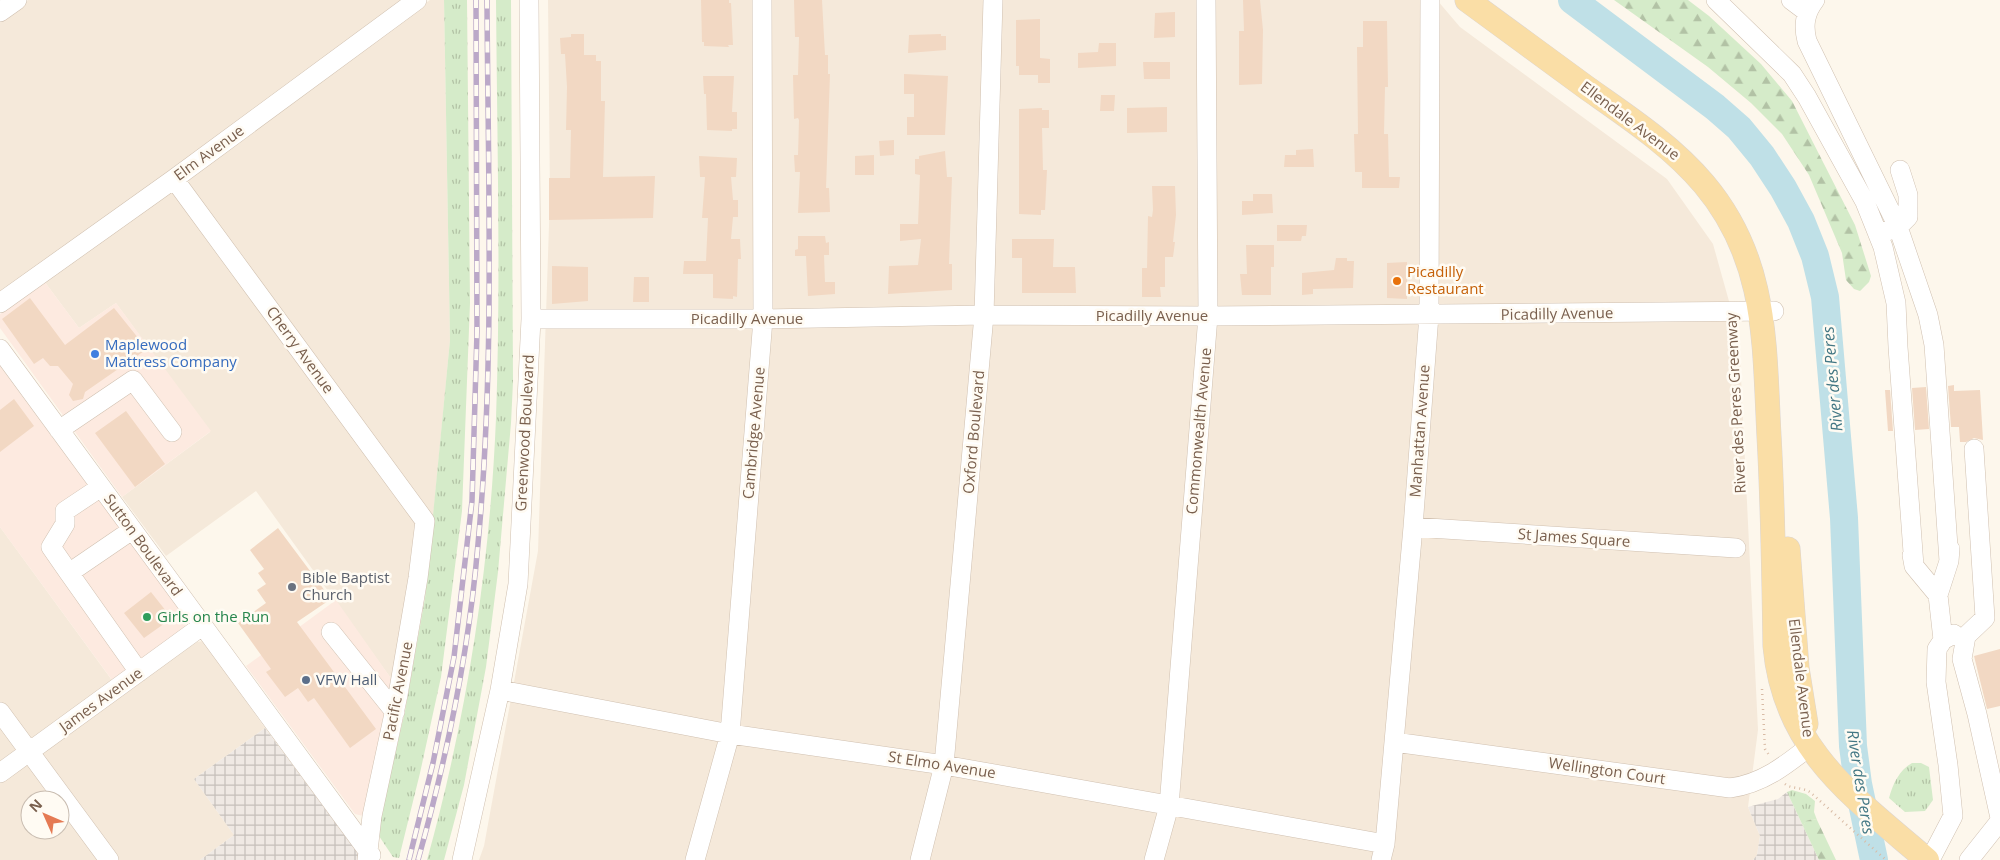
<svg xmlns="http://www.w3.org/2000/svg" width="2000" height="860" viewBox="0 0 2000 860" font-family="'Open Sans',sans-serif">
<defs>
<pattern id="industrial-grid" width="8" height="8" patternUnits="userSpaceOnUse" patternTransform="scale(1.25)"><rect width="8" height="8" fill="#efe9e4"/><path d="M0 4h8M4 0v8" fill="none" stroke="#c6c0bb"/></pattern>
<pattern id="grass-tufts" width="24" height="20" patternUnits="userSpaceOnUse" patternTransform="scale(1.25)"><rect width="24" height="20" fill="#d5ebc9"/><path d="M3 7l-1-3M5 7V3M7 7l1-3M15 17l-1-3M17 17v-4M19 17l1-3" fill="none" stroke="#b2c2a5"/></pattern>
<pattern id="forest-firs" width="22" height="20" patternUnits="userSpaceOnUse" patternTransform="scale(1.25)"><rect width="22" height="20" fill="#d5ebc9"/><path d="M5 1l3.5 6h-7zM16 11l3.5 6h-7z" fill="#b2c2a5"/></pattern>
</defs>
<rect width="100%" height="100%" fill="#fdf7ec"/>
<path fill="#f5e9da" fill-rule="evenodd" d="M28,0H403L0,295V20Z
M430,0H444L450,340L433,518L191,189L188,179L191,174Z
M548,0H1437L1460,27L1667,179L1713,244L1739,337L1758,730L1748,807L1760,836L1757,855L1753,860H479L484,846L538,551L550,196Z
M173,190L417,521L395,684L256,491L166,556L122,497L210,432L116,303L79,328L44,281Z
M0,527L122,694L197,642L203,641L265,728L194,779L234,835L200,860H0ZM30,800H60V830H30Z"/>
<path fill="#fdeae0" d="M44,281L79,328L116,303L211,431L122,497L0,328V314Z
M0,366L184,615L186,623L183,630L112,680L0,527Z
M336,600L395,684L366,813L363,816L355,814L246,666Z"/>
<path fill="url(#industrial-grid)" d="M265,728L361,857V860H200L234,835L194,779Z
M1787,792L1819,860H1753L1757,855L1760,836L1748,807L1778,799Z"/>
<path fill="url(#grass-tufts)" d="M444,0H467L470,303L462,511L441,677L420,773L399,858L393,857L377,833L405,711L425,598L450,340Z
M496,0H511L513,382L511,423L498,572L486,667L464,785L444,860H427C467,717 490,566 496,418C501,279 497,139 496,0Z
M1912,763H1921L1929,767L1933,800L1925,811L1905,812L1889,798C1893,784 1899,770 1912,763Z
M1792,790L1806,794L1815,801L1814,812L1817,820C1810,818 1807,820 1803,826L1787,792Z"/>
<path fill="url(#forest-firs)" d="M1614,0H1688L1709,16L1761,64L1792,101L1855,225L1871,276L1869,282L1860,291L1854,289L1846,280L1842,253L1809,175L1782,134L1751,103L1708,67Z
M1812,819L1817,820L1836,860H1819L1803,826L1806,821Z"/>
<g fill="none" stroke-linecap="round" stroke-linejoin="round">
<path stroke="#bfe0e7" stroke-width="28" d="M1572,0L1715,107L1739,128L1762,156L1783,188L1801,221L1815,256L1825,297L1844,518L1853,746L1858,784L1874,860"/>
</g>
<path fill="#f2d8c3" d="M701,0H729V3H731L733,45H728L729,47L704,46V42H702Z
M794,0H822L825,55H828V74H830L826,188H829L830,212L798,213L800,172H795L794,155H798L799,120L798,118L794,119L793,75H798L799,37H795Z
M1243,0H1260L1263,30L1262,84L1239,85V31H1244Z
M1175,12V37L1154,38L1155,13Z
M1040,19V58L1050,59V83H1038V75H1019V66H1016V20Z
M1363,21H1387L1388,87H1385L1384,134H1388L1389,177H1400L1399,188H1362V172H1355L1354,134H1358L1357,47H1363Z
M571,34H584V55H596V61H601V101H605L603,177L655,176L653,218L549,220V178H570L571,130H566L567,87L565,54H561L560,38L571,37Z
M941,34V36H946V50L908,53L909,35Z
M1099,43H1116V66L1078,68V53L1098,52Z
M1143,62H1170V79H1144Z
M904,74L948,76L945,135H907V117H914V94H904Z
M703,76H734L732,112H737V129H732V131L707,130L706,94H704Z
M1101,95H1115L1114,111H1100Z
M1167,107V132L1127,133V108Z
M1042,108V110H1049V128H1042L1043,170H1047L1045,210H1041V215L1019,214V109Z
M894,140V155L880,156L879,141Z
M1313,149L1314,167H1284L1285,155H1296V150Z
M945,151L947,177H952L949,264H952V290L888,294L889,266L918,265L921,239L900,241V224H918L920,175L915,174V159H919V156Z
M874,155V175H855V156Z
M699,156L737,158L736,177H731L733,200H738V217H733L731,239H740L741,259H738L737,297L733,296V299L713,298V274H683L684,261H706L708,218H702L705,177H700Z
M1152,186H1175L1176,215L1173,242H1175L1173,257H1165V287H1160L1161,297H1142V268H1147L1148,216L1152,217L1153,210Z
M1253,194H1272L1273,213L1242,215V201H1253Z
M1277,225H1307L1306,236H1302L1301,241H1277Z
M798,236H825L826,243L829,242V255H824L825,282H835V294L808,296L806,256H795V250L798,249Z
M1012,239H1054L1053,267H1075L1076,293H1022V258H1012Z
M1246,245H1274V267H1271V295H1242L1240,274H1247Z
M1336,258H1347V261H1354L1353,288L1313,289V294L1302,295V273L1334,270Z
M1407,262V299L1387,298V263Z
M552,266L588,267V301L552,304Z
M634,277H649V302H633Z
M30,298L65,345L114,308L147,349L85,392L83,399L73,401L69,395L73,384L58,366H50L43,358L34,364L2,319Z
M1954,385V391L1980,390L1983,440L1974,438L1966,442H1960L1959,427H1951L1948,386Z
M1926,387L1929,429L1915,430L1912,388Z
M1885,390H1890L1893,431H1888Z
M14,399L34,426L0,452V410Z
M126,411L165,464L135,487L95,433Z
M278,528L331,599L297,622L376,729L350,748L314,698L308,702L298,688L285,697L266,672L271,669L238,623L266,603L257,590L266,584L258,573L264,569L250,550Z
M151,592L166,611L168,621L144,638L124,613Z
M2000,649V706L1987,709L1974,656Z"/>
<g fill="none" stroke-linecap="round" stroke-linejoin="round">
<g stroke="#d0c0b0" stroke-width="20">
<path id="minor" d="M1716,0L1792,74L1807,97L1865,202L1883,247L1896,303L1898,347L1914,566
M1791,0L1807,12
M1815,0C1805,13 1803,25 1807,41L1898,227L1928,315L1934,345L1949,561
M0,12L17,0
M174,179L425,521L418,578L398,695L372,816L367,860
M1887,231L1898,227L1908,217V195L1900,170
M0,303L174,179L417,0
M531,319H763L984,315L1208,316L1774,311
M0,349L371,855
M59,430L133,380L172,432
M1974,449L1985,618L1966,636L1962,659L1977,714L2000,818
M101,487L65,511V524L51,547L69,573L132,530
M1413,527L1736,548
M1912,555L1914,566L1938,595
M69,573L139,672
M331,632L395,712
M1943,640L1938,595L1949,561L1950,549
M500,690L730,734L944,765L1385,844
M0,712L109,860
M1394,742L1730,788C1762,784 1786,765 1810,746
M0,773L202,626
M462,860L500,690L518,584L531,319L529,0
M695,860L730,734L763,319L762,0
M920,860L944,765L984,315L993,0
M1154,860L1169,806L1208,316L1206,0
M1381,860L1385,844L1413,527L1429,315L1430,0
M1930,860L1953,816L1948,765L1936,682L1937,649L1943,640L1954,634
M1969,860L2000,821"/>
</g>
<g stroke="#dcd5d1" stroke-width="25">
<path id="major" d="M1467,0C1507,29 1547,59 1587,88C1628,117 1671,145 1704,184C1768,260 1764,343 1769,436C1773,506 1774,576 1775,646C1784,750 1854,797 1927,860
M1788,549L1797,668L1806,724"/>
</g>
<path stroke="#d8bba5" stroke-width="2.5" stroke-dasharray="1 4" stroke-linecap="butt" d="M1762,689L1765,749L1769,755
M1785,784C1791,789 1802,787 1810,792L1886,860"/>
<use href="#minor" stroke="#fff" stroke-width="19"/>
<use href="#major" stroke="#fadea6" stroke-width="24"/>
<g stroke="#bba8c8" stroke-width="5.5">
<path id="rail" d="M409,860L433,763L454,657L472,501L477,332L476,0
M418,860C447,757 469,651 478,544C495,363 488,181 487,0"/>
</g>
<use href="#rail" stroke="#fffbf3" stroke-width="4" stroke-dasharray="11" stroke-linecap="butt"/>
</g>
<circle fill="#e8710a" stroke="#fffbf3" stroke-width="2" cx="1397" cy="281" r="5"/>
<circle fill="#3f7fe0" stroke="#fffbf3" stroke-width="2" cx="95" cy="354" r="5"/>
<circle fill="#6b7280" stroke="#fffbf3" stroke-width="2" cx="292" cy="587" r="5"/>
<circle fill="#2e9e5b" stroke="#fffbf3" stroke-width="2" cx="147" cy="617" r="5"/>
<circle fill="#5c6f8a" stroke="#fffbf3" stroke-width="2" cx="306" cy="680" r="5"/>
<g text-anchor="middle" stroke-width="5" stroke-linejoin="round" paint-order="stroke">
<g font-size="15" fill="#795f4d" stroke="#fffbf3">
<text transform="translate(1630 121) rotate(37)" y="5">Ellendale Avenue</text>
<text transform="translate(209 153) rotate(-36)" y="5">Elm Avenue</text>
<text transform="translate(1557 314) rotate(-1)" y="5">Picadilly Avenue</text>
<text x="1152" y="321">Picadilly Avenue</text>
<text x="747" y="324">Picadilly Avenue</text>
<text transform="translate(300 350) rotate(54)" y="5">Cherry Avenue</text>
<text transform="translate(1736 403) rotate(-93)" y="5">River des Peres Greenway</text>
<text transform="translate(1199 431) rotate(-85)" y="5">Commonwealth Avenue</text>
<text transform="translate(1420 431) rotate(-86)" y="5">Manhattan Avenue</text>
<text transform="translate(974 432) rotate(-85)" y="5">Oxford Boulevard</text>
<text transform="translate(525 433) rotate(-87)" y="5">Greenwood Boulevard</text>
<text transform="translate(754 433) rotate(-85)" y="5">Cambridge Avenue</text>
<text transform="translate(1574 538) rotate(4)" y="5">St James Square</text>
<text transform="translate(143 545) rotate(54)" y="5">Sutton Boulevard</text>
<text transform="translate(1801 678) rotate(83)" y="5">Ellendale Avenue</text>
<text transform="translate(398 691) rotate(-79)" y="5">Pacific Avenue</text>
<text transform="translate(101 700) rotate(-36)" y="5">James Avenue</text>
<text transform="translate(942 765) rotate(9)" y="5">St Elmo Avenue</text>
<text transform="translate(1607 771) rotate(8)" y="5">Wellington Court</text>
</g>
<g font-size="15" fill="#c56008" stroke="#fffbf3" text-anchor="start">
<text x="1407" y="277">Picadilly<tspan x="1407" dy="17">Restaurant</tspan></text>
</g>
<g font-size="15" fill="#366cbe" stroke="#fffbf3" text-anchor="start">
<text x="105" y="350">Maplewood<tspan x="105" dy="17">Mattress Company</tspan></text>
</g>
<g font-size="15" fill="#5b616d" stroke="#fffbf3" text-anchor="start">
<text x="302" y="583">Bible Baptist<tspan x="302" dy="17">Church</tspan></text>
</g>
<g font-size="15" fill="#27864d" stroke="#fffbf3" text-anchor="start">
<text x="157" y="622">Girls on the Run</text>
</g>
<g font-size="15" fill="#4e5e75" stroke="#fffbf3" text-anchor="start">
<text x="316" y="685">VFW Hall</text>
</g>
<g font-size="16" font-style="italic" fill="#437784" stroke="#fffbf3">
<text transform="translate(1832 379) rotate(-95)" y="6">River des Peres</text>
<text transform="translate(1861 782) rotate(81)" y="6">River des Peres</text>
</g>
</g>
<g transform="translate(45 815) rotate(315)"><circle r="24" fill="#fffbf3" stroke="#c9bdb1"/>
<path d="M0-4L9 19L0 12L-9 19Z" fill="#e57a53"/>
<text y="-8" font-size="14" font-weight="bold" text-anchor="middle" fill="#795f4d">N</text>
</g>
</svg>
